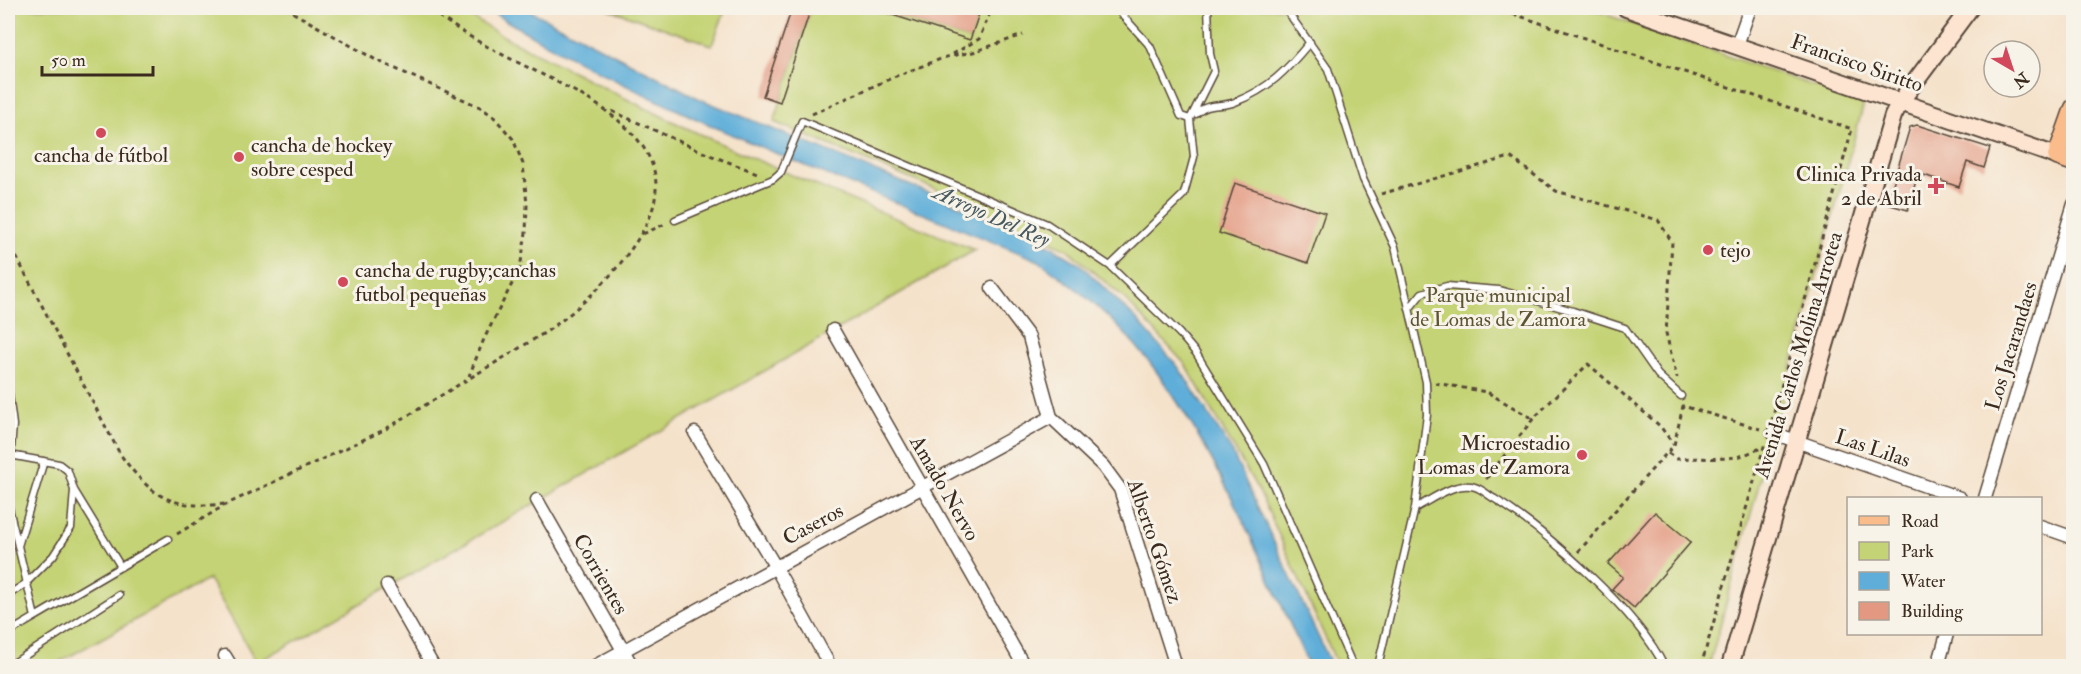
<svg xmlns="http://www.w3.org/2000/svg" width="2081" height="674" viewBox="0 0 2081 674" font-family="'IM FELL Double Pica',serif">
<rect width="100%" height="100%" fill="#f7f3e8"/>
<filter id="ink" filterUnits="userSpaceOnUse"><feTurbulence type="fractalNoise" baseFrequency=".0167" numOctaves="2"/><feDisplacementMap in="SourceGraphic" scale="12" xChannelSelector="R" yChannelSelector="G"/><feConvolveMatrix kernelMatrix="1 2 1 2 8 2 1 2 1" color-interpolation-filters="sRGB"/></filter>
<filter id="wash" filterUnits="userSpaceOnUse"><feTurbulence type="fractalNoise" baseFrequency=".008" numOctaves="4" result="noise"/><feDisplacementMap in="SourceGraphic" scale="24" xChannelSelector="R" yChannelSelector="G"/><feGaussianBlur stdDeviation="1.35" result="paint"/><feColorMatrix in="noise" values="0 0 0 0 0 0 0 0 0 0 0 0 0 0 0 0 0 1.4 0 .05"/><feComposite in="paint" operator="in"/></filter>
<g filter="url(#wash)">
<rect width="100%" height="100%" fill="#f5e2cb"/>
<path fill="#c4d375" stroke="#807e4a" stroke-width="1.5" d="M8,8H459C494,34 535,52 574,72C704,141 839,196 975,250L257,663L209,579L52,666H8Z
M606,8H726L712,45Z
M811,8H869L970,40L981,8H1587L1864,103L1709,666H1338L1260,493L1185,364L1126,300L1067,249L973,205L774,122Z"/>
<path fill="#5faed9" stroke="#4d6c7c" stroke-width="1.5" d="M485,8H525L700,99L1036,237L1080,264L1138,321L1179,368L1230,448L1332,666H1309C1264,568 1224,466 1161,378C1129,331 1085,294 1039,261C852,183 658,115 485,8Z"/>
<g id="blocks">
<path fill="#e39981" d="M792,8H811L780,102L763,96Z
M877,8H981L970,40L877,10Z
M1917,125L1990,148L1984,168L1967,162L1959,187L1918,173L1908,210L1887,204L1910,127Z
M1235,183L1325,213L1308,263L1219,233Z
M1655,512L1691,542L1634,608L1612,589L1623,577L1608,564Z"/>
</g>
</g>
<g filter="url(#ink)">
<use href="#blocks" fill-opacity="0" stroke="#574638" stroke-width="1.5"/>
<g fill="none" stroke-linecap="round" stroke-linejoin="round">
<g stroke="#574638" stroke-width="9">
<path id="lane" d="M1116,8L1150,46L1181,116L1190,119
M1285,8L1328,69L1363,179L1395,247L1426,382L1427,415L1415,508
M1196,114C1208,102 1220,108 1235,102C1269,89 1287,70 1310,42
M675,220L773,179L781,172L802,121L1047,224L1110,266L1179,333L1196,353L1264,464L1353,666
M1110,266L1184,194L1194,157L1190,119L1214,71L1210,54L1208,8
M1409,309L1422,293L1447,286L1499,290L1573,311L1625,328L1658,375L1681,396
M8,387L13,425L8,485
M74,490L121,567
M8,504L35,617L8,633
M18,546L44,461
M8,595L25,584L53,556L71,528L74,490L68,471L59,464L10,455
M35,617L168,539
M9,666L119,595
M1378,666L1415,508C1431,500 1455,481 1475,487C1482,489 1489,496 1495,499C1546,531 1638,612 1664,666"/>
</g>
<g stroke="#574638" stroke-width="15">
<path id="street" d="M1737,45L1750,8
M992,288L1029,337L1051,417L1103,466L1120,489L1176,666
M833,330L1024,666
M695,433L775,566L830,666
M1773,433L1960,498
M1985,498L2074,204
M537,500L632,666
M2040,526L2074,538
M387,585L433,666
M225,656L231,666
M595,666L1051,417
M1938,666L1947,634"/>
</g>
<g stroke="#574638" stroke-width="20">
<path id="secondary" d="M1626,8L2057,156
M1730,666L1893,116L1900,102L1970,8"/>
</g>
<g stroke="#574638" stroke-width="21">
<path id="primary" d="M2074,108L2057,156L2074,162"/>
</g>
<path stroke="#574638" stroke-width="3" stroke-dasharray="4.5 4.5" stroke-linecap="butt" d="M285,8L376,60L480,107L493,116L513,139L523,164L527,205L526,233L520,268L484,339L469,376
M1496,8L1852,129L1772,420
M953,54L979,39L992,8
M612,111L707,154L760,174
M812,114L896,76L946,57L973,52L1023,35
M1381,194L1510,157L1556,191L1658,220L1672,242L1666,333L1677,378
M643,234L667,223
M8,241L120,454C152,498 171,509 225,504
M1435,383L1487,392L1533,419
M1668,453L1677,459C1696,457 1716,460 1736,457C1746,455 1755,450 1764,447
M1486,479L1533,419L1588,364L1660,426L1674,445
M177,534L227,504L384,430L546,332C582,307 618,272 641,234C699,139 575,92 509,58C481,44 453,27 428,8
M1578,552L1674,445L1683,406L1760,429
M1701,666L1765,443"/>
<use href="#lane" stroke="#fff" stroke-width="6"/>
<use href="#street" stroke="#fff" stroke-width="12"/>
<use href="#secondary" stroke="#fde4d1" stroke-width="16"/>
<use href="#primary" stroke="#fabc8b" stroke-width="18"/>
</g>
</g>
<g fill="#d1495b" stroke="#f7f3e8" stroke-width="2">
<circle cx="101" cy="133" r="6"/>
<circle cx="239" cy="157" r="6"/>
<path d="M1933 177h6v6h6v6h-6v6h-6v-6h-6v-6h6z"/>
<circle cx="1708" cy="250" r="6"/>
<circle cx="343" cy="282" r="6"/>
<circle cx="1582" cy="455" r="6"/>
</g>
<g text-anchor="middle" stroke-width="6" stroke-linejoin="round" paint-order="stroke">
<g font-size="21" fill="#3b2a1e" stroke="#f7f3e8">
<text transform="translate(1857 63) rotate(19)" y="7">Francisco Siritto</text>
<text transform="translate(2011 346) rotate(-73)" y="7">Los Jacarandaes</text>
<text transform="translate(1798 355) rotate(-73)" y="7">Avenida Carlos Molina Arrotea</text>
<text transform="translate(1873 448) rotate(19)" y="7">Las Lilas</text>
<text transform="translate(945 488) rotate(60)" y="7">Amado Nervo</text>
<text transform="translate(813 524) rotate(-28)" y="7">Caseros</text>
<text transform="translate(1155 541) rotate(71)" y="7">Alberto Gómez</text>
<text transform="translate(601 574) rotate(60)" y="7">Corrientes</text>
</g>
<g font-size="21" fill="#3b2a1e" stroke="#f7f3e8" text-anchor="start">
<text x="251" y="152">cancha de hockey<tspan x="251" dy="24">sobre cesped</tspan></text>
<text x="101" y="162" text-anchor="middle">cancha de fútbol</text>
<text x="1922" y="181" text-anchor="end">Clinica Privada<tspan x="1922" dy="24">2 de Abril</tspan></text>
<text x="1720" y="257">tejo</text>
<text x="355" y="277">cancha de rugby;canchas<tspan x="355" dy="24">futbol pequeñas</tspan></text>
<text x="1570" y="450" text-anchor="end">Microestadio<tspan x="1570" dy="24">Lomas de Zamora</tspan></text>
</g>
<g font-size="21" fill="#5d5434" stroke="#f7f3e8">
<text x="1498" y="302">Parque municipal<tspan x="1498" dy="24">de Lomas de Zamora</tspan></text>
</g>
<g font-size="22" font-style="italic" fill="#48585f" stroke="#f7f3e8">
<text transform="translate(992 215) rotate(24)" y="8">Arroyo Del Rey</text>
</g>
</g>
<rect width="2081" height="674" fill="none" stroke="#f7f3e8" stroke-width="30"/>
<rect x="1847" y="497" width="195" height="138" fill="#f7f3e8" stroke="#aca397" stroke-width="1.5"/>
<rect x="1859" y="516" width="30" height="9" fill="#fabc8b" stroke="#aca397" stroke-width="1.5"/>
<text x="1901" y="527" font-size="18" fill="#3b2a1e">Road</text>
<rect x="1859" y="542" width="30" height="18" fill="#c4d375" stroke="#aca397" stroke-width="1.5"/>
<text x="1901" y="557" font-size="18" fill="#3b2a1e">Park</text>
<rect x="1859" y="572" width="30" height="18" fill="#5faed9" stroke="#aca397" stroke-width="1.5"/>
<text x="1901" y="587" font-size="18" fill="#3b2a1e">Water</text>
<rect x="1859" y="602" width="30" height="18" fill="#e39981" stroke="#aca397" stroke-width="1.5"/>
<text x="1901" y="617" font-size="18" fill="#3b2a1e">Building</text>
<g transform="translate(2012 69) rotate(141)"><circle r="28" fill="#f7f3e8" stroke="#aca397" stroke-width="1.5"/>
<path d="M0-4.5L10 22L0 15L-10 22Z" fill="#d1495b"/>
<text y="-9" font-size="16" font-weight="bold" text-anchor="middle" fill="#3b2a1e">N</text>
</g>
<path d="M42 66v9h111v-9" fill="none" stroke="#3b2a1e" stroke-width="3"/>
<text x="51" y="66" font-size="18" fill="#3b2a1e" stroke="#f7f3e8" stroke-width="4.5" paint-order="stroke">50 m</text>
</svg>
